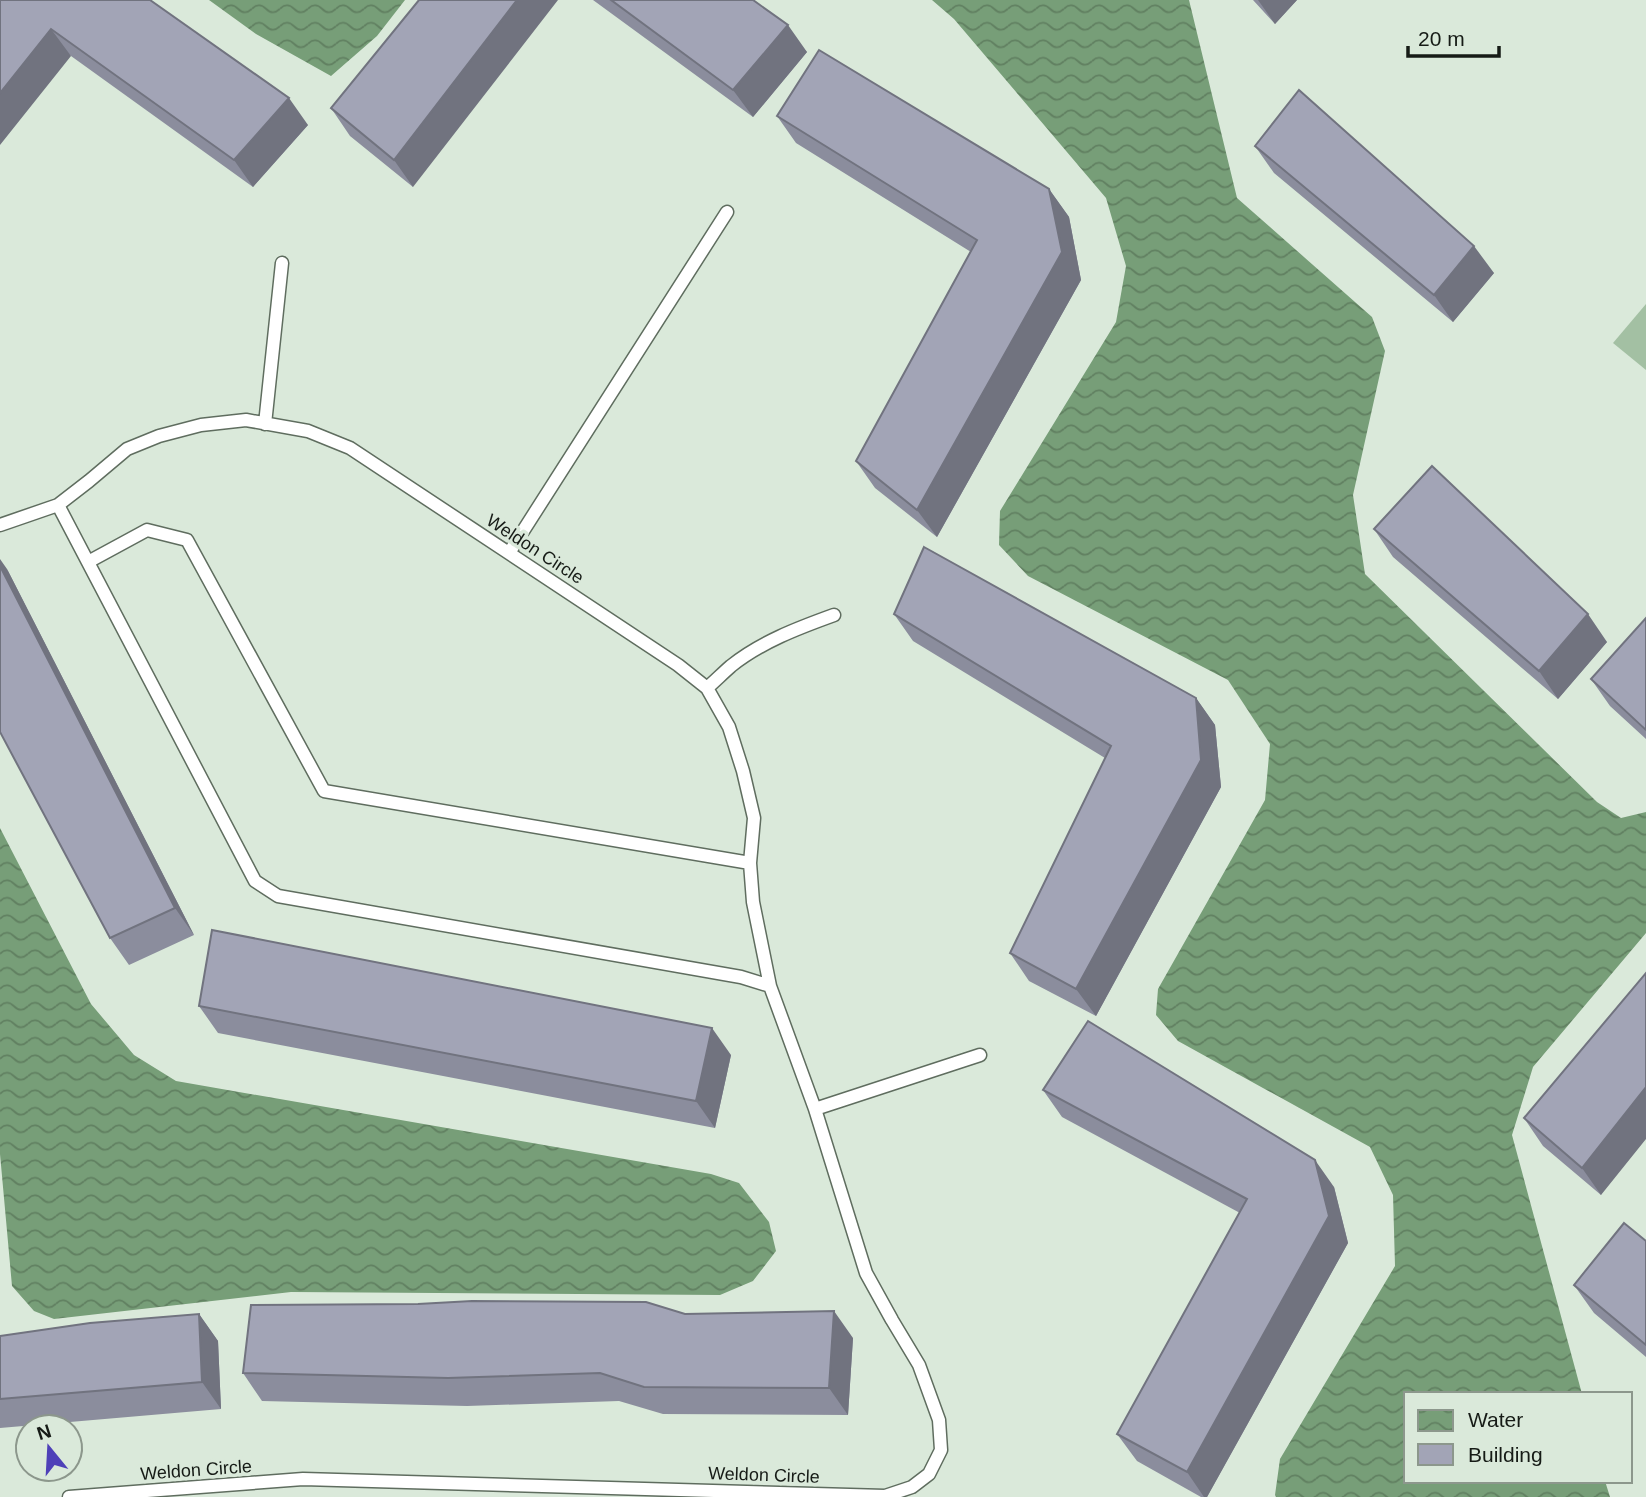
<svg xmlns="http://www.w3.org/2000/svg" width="1646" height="1497" viewBox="0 0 1646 1497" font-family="Arial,sans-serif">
<defs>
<pattern id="water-waves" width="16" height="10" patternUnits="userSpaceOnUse" patternTransform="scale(1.75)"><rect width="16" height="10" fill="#779e78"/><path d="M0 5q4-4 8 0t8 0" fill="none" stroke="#618061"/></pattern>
</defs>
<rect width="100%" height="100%" fill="#dae9da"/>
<path fill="#a3c0a3" d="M1646,304V370L1613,343Z"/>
<path fill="url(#water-waves)" d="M209,0H405L377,36L331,76L256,34Z
M932,0H1189L1237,198L1372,317L1385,351L1353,495L1365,574L1597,802L1621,818L1646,812V933L1533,1067L1512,1135L1582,1394H1406V1481H1605L1610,1497H1276L1275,1495L1280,1459L1395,1266L1393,1195L1370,1147L1178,1041L1156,1015L1158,989L1265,800L1270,744L1228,680L1028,576L999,545L1000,511L1116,322L1126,266L1106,198L954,19Z
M0,828L91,1004L134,1055L176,1081L711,1174L739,1183L769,1222L776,1251L753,1281L720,1295L291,1292L54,1319L34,1311L12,1286L0,1154Z"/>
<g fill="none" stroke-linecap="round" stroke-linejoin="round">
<g stroke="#5f6d5f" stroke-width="15">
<path id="service" d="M265,424L282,263
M58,505L255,881L278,896L741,977L770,986L815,1109L866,1273L892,1320L919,1365L939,1420L941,1450L929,1474L912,1487L885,1496L303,1479L69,1497
M0,525L58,505L89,481L127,449L159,436L201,425L246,420L308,431L350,448L678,665L707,688L729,727L743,771L754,818L750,863L753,902L770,986
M509,553L727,212
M88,562L147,530L187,540L324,791L750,863
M707,688C715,681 723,673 731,666C761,642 798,628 834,615
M815,1109L980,1055"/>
</g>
<use href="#service" stroke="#fff" stroke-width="12"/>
</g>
<path fill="#8b8d9d" d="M0,0L308,125L253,187L71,56Z
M419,0L413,187L350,136L331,108Z
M593,0H753L807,52L753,117Z
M1253,0H1297L1275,24Z
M777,116L1049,189L1069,217L1081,280L937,537L875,488L856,461L971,252L796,143Z
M1255,146L1494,273L1453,322L1274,173Z
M1374,529L1607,642L1558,699L1393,557Z
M7,569L194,935L129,965L110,938Z
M894,614L1196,698L1215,725L1221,787L1096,1016L1029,981L1010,953L1105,758L913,641Z
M1646,618V739L1610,706L1591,679Z
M1646,973L1601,1195L1543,1146L1524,1118Z
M199,1006L731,1055L715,1128L218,1033Z
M1043,1090L1334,1187L1348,1243L1207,1497H1201L1137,1461L1117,1434L1240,1213L1062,1117Z
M1646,1241V1357L1594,1313L1574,1285Z
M199,1314L218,1341L221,1409L0,1428V1336Z
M685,1314L853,1338L848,1415L663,1414L619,1401L467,1406L262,1401L243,1373Z"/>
<path fill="#71737f" d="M517,0H558L413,187L394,160Z
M1258,0H1297L1275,24Z
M788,25L807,52L753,117L733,90Z
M51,29L71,56L0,145V93Z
M289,98L308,125L253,187L234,160Z
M1049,189L1069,217L1081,280L937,537L917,510Z
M1474,246L1494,273L1453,322L1434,295Z
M0,559L7,569L194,935L175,908L0,566Z
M1588,614L1607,642L1558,699L1539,671Z
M1196,698L1215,725L1221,787L1096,1016L1076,989Z
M712,1028L731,1055L715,1128L696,1101Z
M1646,1087V1139L1601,1195L1582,1168Z
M1315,1160L1334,1187L1348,1243L1207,1497H1204L1187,1472Z
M834,1311L853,1338L848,1415L829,1388Z
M199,1314L218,1341L221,1409L202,1382Z"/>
<path fill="#a2a4b6" stroke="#71737f" stroke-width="2" d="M0,0H150L289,98L234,160L51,29L0,93Z
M419,0H517L394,160L331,108Z
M611,0H753L788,25L733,90Z
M819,50L1049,189L1062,252L917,510L856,461L977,240L777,116Z
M1299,90L1474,246L1434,295L1255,146Z
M1432,466L1588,614L1539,671L1374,529Z
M924,547L1196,698L1201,760L1076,989L1010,953L1111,746L894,614Z
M0,566L175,908L110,938L0,732Z
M1646,618V730L1591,679Z
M212,930L712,1028L696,1101L199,1006Z
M1646,973V1087L1582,1168L1524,1118Z
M1088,1021L1315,1160L1329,1216L1187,1472L1117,1434L1247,1199L1043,1090Z
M1624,1223L1646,1241V1345L1574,1285Z
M472,1301L646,1302L685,1314L834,1311L829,1388L644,1387L600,1373L448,1378L243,1373L251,1305L418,1304Z
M199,1314L202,1382L0,1399V1336L90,1323Z"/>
<g text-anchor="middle" stroke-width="7" stroke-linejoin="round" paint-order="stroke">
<g font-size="18" fill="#161b16" stroke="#dae9da">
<text transform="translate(535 549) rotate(33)" y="6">Weldon Circle</text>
<text transform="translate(196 1470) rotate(-4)" y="6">Weldon Circle</text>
<text transform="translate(764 1475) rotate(2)" y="6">Weldon Circle</text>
</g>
</g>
<rect x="1404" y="1392" width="228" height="91" fill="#dae9da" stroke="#8c978c" stroke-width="2"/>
<rect x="1418" y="1410" width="35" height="21" fill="url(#water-waves)" stroke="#8c978c" stroke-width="2"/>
<text x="1468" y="1427" font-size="21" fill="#161b16">Water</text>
<rect x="1418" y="1444" width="35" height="21" fill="#a2a4b6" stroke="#8c978c" stroke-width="2"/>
<text x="1468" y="1462" font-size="21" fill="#161b16">Building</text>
<g transform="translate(49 1448) rotate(342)"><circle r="33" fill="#dae9da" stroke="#8c978c" stroke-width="2"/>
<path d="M0-5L12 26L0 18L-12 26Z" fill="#4e40b8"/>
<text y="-10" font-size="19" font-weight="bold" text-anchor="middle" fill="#161b16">N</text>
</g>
<path d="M1408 46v10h91v-10" fill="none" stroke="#161b16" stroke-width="3.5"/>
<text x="1418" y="46" font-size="21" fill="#161b16" stroke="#dae9da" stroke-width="5" paint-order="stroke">20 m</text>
</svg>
